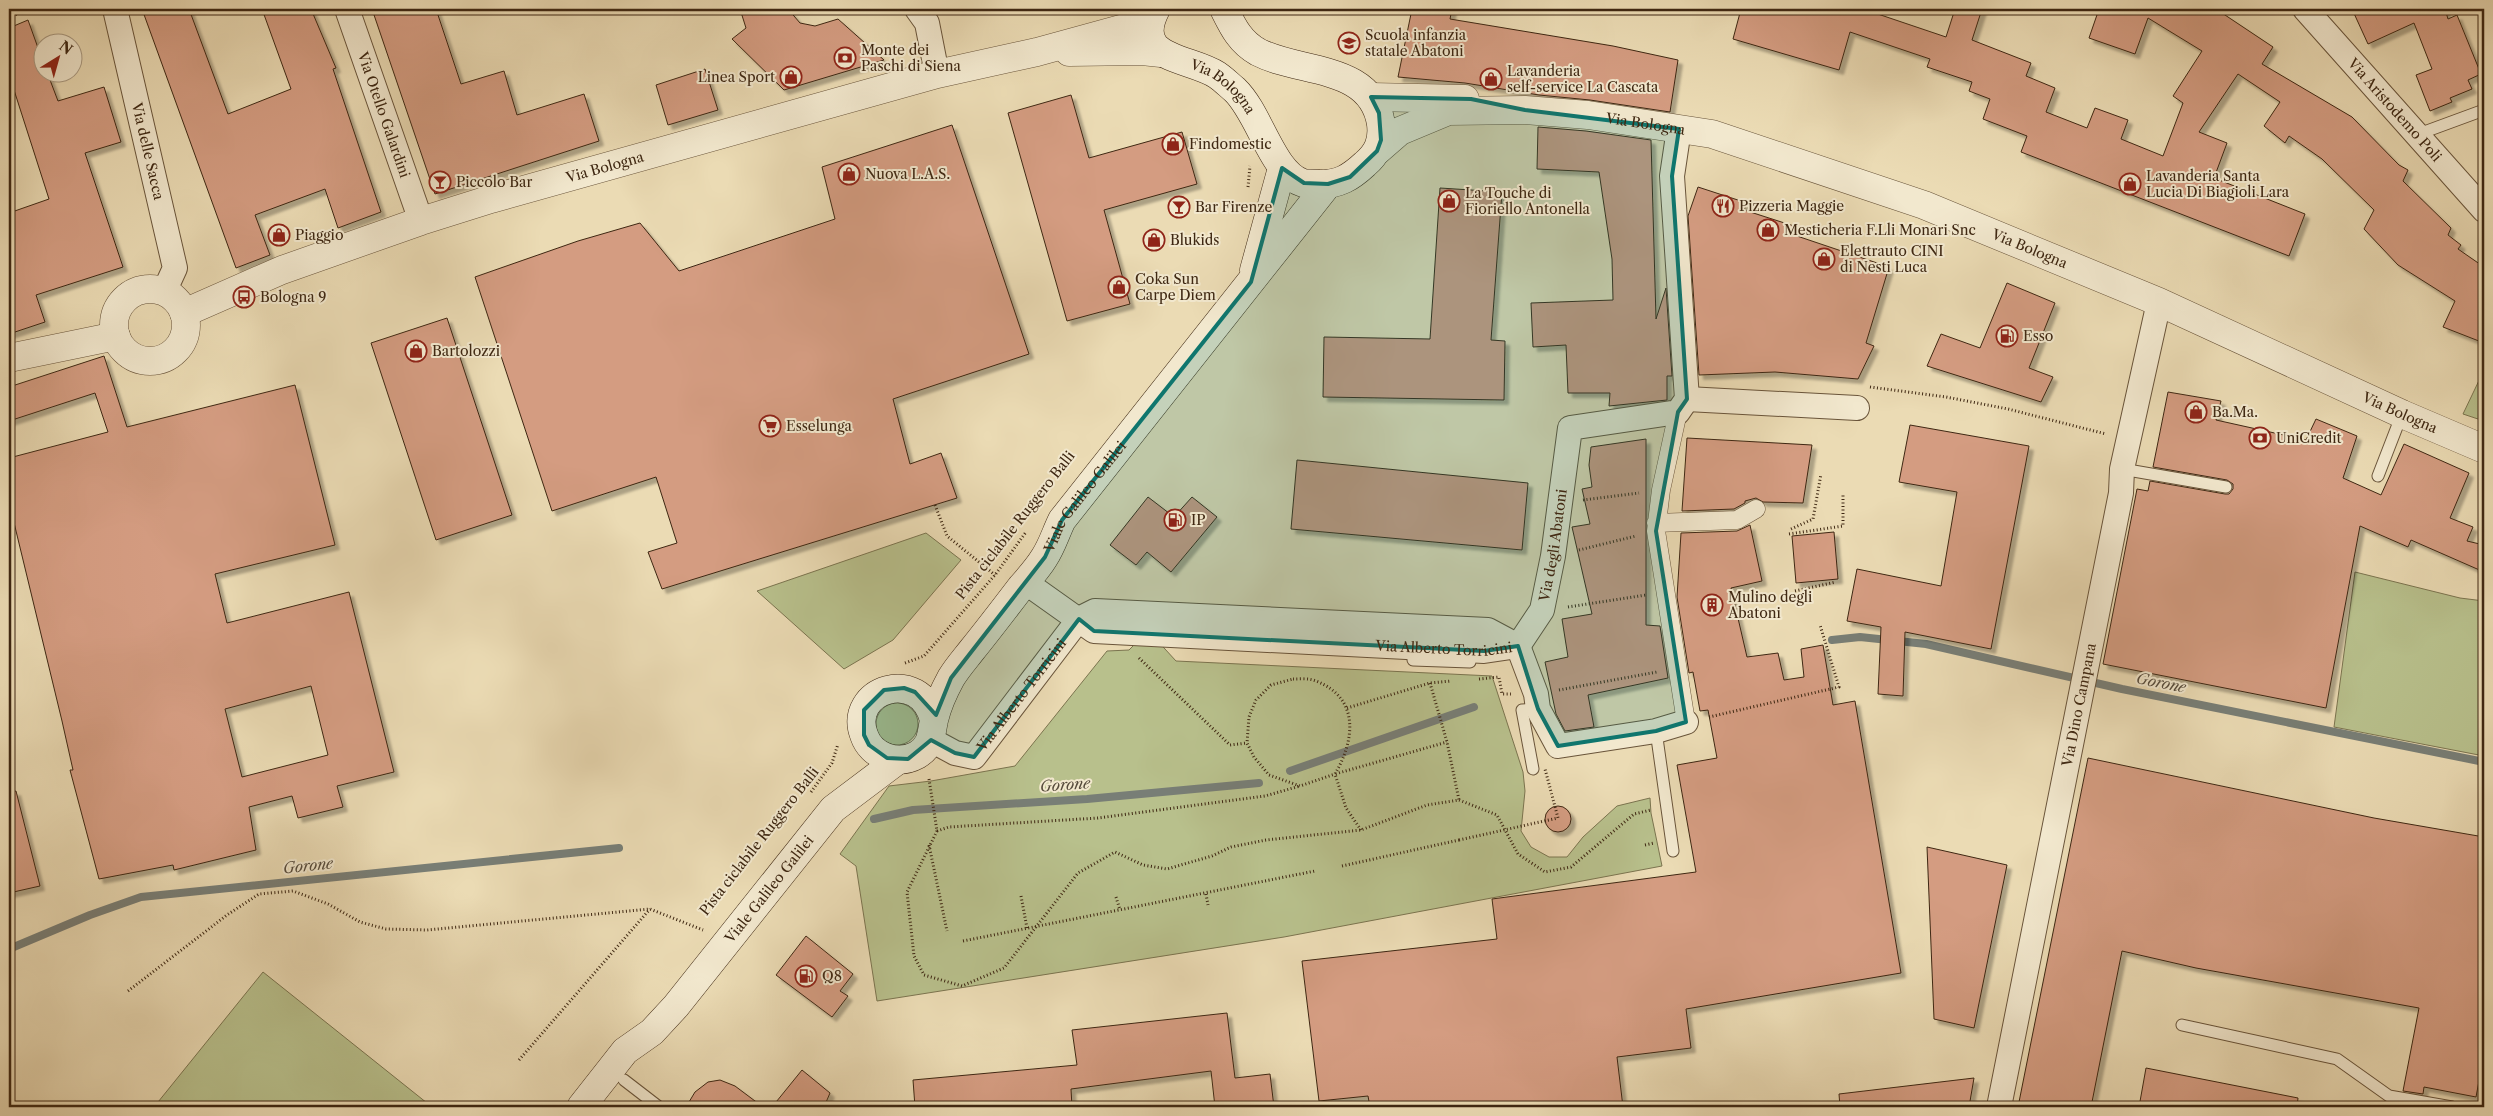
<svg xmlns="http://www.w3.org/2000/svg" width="2493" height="1116" viewBox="0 0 2493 1116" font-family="'Libre Caslon Text',serif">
<defs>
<filter id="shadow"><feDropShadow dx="4.5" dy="4.5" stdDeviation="1" flood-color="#0004"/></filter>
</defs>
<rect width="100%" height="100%" fill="#ebdbb4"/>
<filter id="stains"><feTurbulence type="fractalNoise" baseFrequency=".004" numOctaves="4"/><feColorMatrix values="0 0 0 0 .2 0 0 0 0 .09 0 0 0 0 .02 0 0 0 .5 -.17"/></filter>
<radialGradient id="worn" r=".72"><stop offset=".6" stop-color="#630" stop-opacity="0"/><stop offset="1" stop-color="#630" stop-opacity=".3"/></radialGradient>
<path fill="#b8c08c" stroke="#7b744f" d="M2484,370V421L2463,414Z
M926,533L961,560L893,640L844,669L757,591Z
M2355,572L2460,598L2484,601V756L2334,727Z
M1143,636L1154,637L1176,661L1492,676L1523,772L1525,791L1521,831L1531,847L1549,857H1567L1583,837L1617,806L1650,798L1651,813L1662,866L1284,937L877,1001L856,866L840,854L889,786L931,781L1015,766L1107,651L1129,650Z
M876 724a21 21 0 1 1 42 0a21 21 0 1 1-42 0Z
M263,972L432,1107H154Z"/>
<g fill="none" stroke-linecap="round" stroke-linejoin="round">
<path stroke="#787e76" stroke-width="8" d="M1832,640L1860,637L1926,644L2122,689L2484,762
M1290,771L1474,707
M874,819L913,810L1087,799L1259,783
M9,949L90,915L141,897L619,848"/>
</g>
<path fill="#d49c81" stroke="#3e2712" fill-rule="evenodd" filter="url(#shadow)" d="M142,9H189L228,114L291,89L262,9H311L336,68L333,69L381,212L338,228L325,189L255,215L270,255L236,268Z
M372,9H436L461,84L504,71L517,115L584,94L599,141L435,194Z
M740,9H788L800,23L815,26L838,19L884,60L784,90L732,39L746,28Z
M1412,9H1452L1450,19L1613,46L1678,60L1670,112L1590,100L1539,95L1465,83L1398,77Z
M1741,9H1863L1946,37L1955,9H1982L1972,40L2031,63L2026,76L2055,88L2046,112L2087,128L2095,108L2128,120L2121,139L2163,156L2183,103L2173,96L2202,51L2148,18L2135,54L2089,38L2099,9H2216L2273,47L2262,64L2352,117L2399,165L2408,170L2403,181L2451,228L2448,235L2461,245L2458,249L2484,267V343L2443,327L2455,301L2398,265L2364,229L2374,210L2322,159L2289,136L2285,143L2264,126L2280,102L2238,74L2199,132L2227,143L2214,178L2305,214L2289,256L2021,152L2027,136L1983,119L1990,99L1969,91L1972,82L1927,67L1930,59L1850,32L1839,70L1733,39Z
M2352,9H2445L2448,19L2457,15L2481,74L2468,80L2472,89L2450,98L2452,102L2430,111L2416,75L2432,69L2414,23L2368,44Z
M28,20L42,59V72H47L58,101L104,87L121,142L85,153L123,267L36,295L45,322L9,334V213L49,199L14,90L9,92V28Z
M705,69L718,110L668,125L656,85Z
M1071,95L1089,158L1182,132L1197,184L1104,210L1130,304L1067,321L1008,113Z
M952,125L1029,354L893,399L910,464L941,453L957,498L662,589L648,552L677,543L656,477L552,511L475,277L578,241L640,223L679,271L835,219L822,167Z
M1538,127L1586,131L1651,140L1656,319L1666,288L1672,376H1667V400L1609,406L1610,393H1568L1566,345L1533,347L1531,303L1613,300L1612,259L1599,172L1537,169Z
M1698,187L1747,203L1744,210L1797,227L1794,235L1889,267L1866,343L1874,346L1858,379L1775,372L1699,375L1688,216Z
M1440,188L1502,192L1491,340L1505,341L1504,400L1323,397L1324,337L1430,339Z
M2007,283L2055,303L2029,368L2053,377L2041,402L1927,366L1941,334L1980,348Z
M447,318L512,515L436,540L371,343Z
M104,356L127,427L295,385L335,545L215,574L227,623L349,592L394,772L337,786L343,807L298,818L292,796L249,807L256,850L174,870L173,865L99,879L70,770H73L62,721L9,502V458L108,432L95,393L9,421V387ZM311,686L328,755L242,777L225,709Z
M2168,392L2221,401L2216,420L2306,440L2316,419L2357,436L2343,478L2381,495L2404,444L2469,473L2450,518L2473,527L2467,541L2484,545V572L2411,540L2408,547L2360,526L2326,708L2103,664L2137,489L2148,491L2150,481L2225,494H2229L2233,489V484L2227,480L2153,467Z
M1910,425L2029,446L1991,649L1905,632L1903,696L1878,694L1881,627L1847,621L1857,569L1941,586L1957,492L1899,482Z
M1687,438L1812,445L1803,503L1763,502L1756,498L1745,501V503L1734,509L1682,511Z
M1646,439V625L1660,626L1668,678L1588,695L1594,727L1565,731L1556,714L1545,662L1568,657L1562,619L1592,614L1572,527L1590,524L1582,489L1592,487L1589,465L1591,447Z
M1297,460L1528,483L1522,550L1291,529Z
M1148,497L1174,517L1192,497L1217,517L1171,572L1147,552L1136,565L1110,545Z
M1750,525L1762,581L1731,588L1747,657L1778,653L1784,680L1804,677L1801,649L1823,645L1833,705L1855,701L1901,973L1686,1009L1691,1048L1617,1057L1623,1107H1370L1368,1096L1319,1101L1302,961L1497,939L1492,899L1696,872L1677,765L1717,758L1708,710L1700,711L1693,672L1689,673L1677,597L1681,533L1737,531Z
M1834,532L1838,579L1796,583L1792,536Z
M2088,758L2374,818L2484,837V1054L2476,1097L2424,1087L2423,1094L2403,1091L2419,1008L2196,968L2122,951L2091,1107H2018Z
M16,791L40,886L9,893V792Z
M1545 819a13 13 0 1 1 26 0a13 13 0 1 1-26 0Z
M1927,847L2007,865L1974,1028L1934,1019Z
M806,936L853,974L840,991L848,996L832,1017L776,975Z
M1227,1013L1235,1078L1270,1074L1274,1107H1215L1211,1071L1071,1089L1072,1107H915L913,1080L1077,1065L1072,1030Z
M2146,1068L2298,1098L2297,1107H2139Z
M802,1070L830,1093L824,1107H772Z
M1974,1078L1969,1107H1840L1839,1094Z
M720,1080L735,1086L763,1107H686L695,1092L708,1082Z"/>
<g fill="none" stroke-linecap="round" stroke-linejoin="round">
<g stroke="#69543a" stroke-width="13">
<path id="service" d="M2416,135L2484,110
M2122,469L2226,487
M2378,476L2402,414
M1413,646V660L1470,662
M1656,731L1673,851
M1533,769L1522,710L1538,709
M2182,1025L2337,1059L2389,1096L2452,1107
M624,1080L659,1107"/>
</g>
<g stroke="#69543a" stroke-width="19">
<path id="pedestrian" d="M1678,412L1661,490L1656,531L1686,722
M1656,523L1737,520L1756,509"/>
</g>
<g stroke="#69543a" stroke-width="26">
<g id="minor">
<path id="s1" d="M115,9L175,268L164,292"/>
<path id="s2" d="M347,9L421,221"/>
<path d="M917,9L927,23L937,74"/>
<path id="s3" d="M2305,9L2484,210"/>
<path d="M1687,399L1857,408"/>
<path id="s4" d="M1025,582L1094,631L1484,651L1518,646"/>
<path id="s5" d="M1518,646L1542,610L1553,556L1570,428L1678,412L1687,399L1672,176L1679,129"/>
<path d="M1518,646L1536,694L1538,709L1558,746L1656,731L1686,722"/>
<path id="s6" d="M931,740L955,753L974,757L1079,619L1095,611L1488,630L1518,646"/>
<path id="s7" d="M1999,1107L2121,493L2122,469L2159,302"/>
</g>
</g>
<g stroke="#69543a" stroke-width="29">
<g id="tertiary">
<path d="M1069,52L1142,51L1161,53"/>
<path d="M1371,97L1465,99"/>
<path id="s8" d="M1377,151L1400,131L1448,111L1525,110L1588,115L1712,134L1924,205L2159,302L2402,414L2484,449"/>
<circle cx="150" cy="325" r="36"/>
<path id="s9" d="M184,313L282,270L421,221L491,199L937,74L1037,52L1150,21"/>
<path d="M9,358L116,336"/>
</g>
</g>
<g stroke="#3e2712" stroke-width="29">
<g id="secondary">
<path id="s10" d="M1156,9C1130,60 1189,57 1217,75C1223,79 1229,85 1235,90C1260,114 1272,173 1303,183C1308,184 1314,183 1318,184C1339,185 1351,177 1365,164C1378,153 1383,141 1381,124C1372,64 1300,74 1258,52C1240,42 1233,27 1224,9"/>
<path d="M1254,270L1282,168"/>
<path id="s11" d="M934,720C920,665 847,690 864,735C871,756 897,766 917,755C932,746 931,734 934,720C937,707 945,689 951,678C957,668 965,659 972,650C989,629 1005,608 1021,587C1029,578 1038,568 1044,558C1052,546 1056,532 1062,520L1328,184"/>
<path id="s12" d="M581,1107L625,1051L652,1032L676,1006L833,809L898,760"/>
</g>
</g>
<path stroke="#3e2712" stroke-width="3" stroke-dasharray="1 2.5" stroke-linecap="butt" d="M9,17L30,9
M1248,187L1250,166
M1870,387L1946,397L2008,409L2106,434
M1583,500L1639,493
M935,505L947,536L995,575
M1791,529L1813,519L1821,474
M1789,534L1843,526V495
M1579,550L1636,536
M1795,591L1836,582
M1568,607L1646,595
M1139,658L1230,745L1247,743
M905,663L924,656L995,575L1026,532
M1293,679C1300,679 1309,678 1316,681C1360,698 1355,740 1335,774L1300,786L1269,775L1254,757L1247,743L1249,717L1256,700L1271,685Z
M1479,679L1499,677L1502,694H1511
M1430,683L1447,742L1459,800
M1559,690L1657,672
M1347,708L1430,683L1451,681
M1709,717L1839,687L1820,625
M929,779L937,831L907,892L914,956L924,975L962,986L1004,968L1078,873L1115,852L1143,865L1167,869L1212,856L1231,847L1266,840L1361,830L1427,805L1459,800L1497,815L1518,854L1545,872L1571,867L1634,814L1651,810
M811,792L832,763L838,744
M1361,830L1346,808L1335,774L1447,742
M937,831L949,827L1098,818L1265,796L1300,786
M929,845L947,931
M1645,845L1654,843
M1342,866L1459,840
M1206,894L1208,905
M1021,896L1027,928
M1116,897L1120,910
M963,941L1315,871
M128,991L227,915L259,894L293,891L328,904L360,922L386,929L427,930L650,909L703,930
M519,1060L650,909"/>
<use href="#service" stroke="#f2e8ce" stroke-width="11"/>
<use href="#pedestrian" stroke="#f2e8ce" stroke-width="18"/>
<use href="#minor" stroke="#f2e8ce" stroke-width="24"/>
<use href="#tertiary" stroke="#f2e8ce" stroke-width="28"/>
<use href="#secondary" stroke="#f2e8ce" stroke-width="28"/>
<path stroke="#3e2712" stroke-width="3" stroke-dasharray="1 2.5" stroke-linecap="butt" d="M1459,840L1558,818L1545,769"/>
</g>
<path fill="#0f766e" fill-opacity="0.2" stroke="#0f766e" stroke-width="4" stroke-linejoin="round" d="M1371,97L1471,99L1525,110L1679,129L1672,176L1687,399L1678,412L1656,531L1686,722L1656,731L1558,746L1538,709L1518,646L1484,651L1094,631L1079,619L974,757L955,753L931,740L908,759L887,758L869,745L864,735V710L884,690L904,688L915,692L936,715L951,678L1045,557L1062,520L1251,282L1282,168L1304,183L1328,184L1350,177L1377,151L1381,140L1379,113Z"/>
<defs>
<g id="school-ring" transform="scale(1.125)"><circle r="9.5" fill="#f2e8ce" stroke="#8f2418" stroke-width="1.5"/><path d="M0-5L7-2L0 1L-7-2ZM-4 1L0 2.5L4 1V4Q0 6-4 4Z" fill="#8f2418"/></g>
<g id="bank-ring" transform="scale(1.125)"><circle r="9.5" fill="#f2e8ce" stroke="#8f2418" stroke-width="1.5"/><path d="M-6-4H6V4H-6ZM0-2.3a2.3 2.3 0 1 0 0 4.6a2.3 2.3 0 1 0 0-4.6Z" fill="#8f2418"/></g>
<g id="shop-ring" transform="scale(1.125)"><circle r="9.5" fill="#f2e8ce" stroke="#8f2418" stroke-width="1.5"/><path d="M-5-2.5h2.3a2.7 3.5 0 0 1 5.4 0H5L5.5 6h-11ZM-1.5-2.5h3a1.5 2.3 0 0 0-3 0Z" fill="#8f2418"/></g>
<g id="bar-ring" transform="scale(1.125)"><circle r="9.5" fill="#f2e8ce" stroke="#8f2418" stroke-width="1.5"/><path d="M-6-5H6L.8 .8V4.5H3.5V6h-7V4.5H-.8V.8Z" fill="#8f2418"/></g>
<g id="restaurant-ring" transform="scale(1.125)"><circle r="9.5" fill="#f2e8ce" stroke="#8f2418" stroke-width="1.5"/><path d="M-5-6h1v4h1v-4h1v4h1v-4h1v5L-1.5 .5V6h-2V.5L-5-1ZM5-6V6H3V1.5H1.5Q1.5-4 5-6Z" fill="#8f2418"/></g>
<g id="bus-ring" transform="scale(1.125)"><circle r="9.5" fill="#f2e8ce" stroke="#8f2418" stroke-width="1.5"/><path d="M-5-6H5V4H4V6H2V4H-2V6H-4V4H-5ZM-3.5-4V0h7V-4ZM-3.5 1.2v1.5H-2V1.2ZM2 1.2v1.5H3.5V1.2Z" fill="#8f2418"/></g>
<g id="fuel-ring" transform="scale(1.125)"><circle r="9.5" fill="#f2e8ce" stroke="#8f2418" stroke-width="1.5"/><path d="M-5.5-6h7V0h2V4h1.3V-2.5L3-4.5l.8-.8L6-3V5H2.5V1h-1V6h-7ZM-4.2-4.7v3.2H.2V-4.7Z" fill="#8f2418"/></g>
<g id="supermarket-ring" transform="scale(1.125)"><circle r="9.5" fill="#f2e8ce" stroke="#8f2418" stroke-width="1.5"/><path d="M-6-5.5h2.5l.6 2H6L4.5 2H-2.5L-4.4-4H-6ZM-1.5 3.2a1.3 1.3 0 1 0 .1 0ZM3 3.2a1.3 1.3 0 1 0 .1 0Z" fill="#8f2418"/></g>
<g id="building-ring" transform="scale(1.125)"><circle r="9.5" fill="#f2e8ce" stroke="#8f2418" stroke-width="1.5"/><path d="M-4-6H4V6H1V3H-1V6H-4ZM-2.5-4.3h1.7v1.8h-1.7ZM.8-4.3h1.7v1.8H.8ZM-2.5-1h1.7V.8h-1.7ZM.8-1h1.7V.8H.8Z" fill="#8f2418"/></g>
</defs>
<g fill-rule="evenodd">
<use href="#school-ring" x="1349" y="43"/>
<use href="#bank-ring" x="845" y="58"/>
<use href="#shop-ring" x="791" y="77"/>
<use href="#shop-ring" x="1491" y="79"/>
<use href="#shop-ring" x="1173" y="144"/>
<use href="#shop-ring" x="849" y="174"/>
<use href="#bar-ring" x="440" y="182"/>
<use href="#shop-ring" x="2130" y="184"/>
<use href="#shop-ring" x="1449" y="201"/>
<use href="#restaurant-ring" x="1723" y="206"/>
<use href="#bar-ring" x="1179" y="207"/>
<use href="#shop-ring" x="1768" y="230"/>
<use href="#shop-ring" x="279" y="235"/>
<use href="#shop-ring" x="1154" y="240"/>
<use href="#shop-ring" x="1824" y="259"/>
<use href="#shop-ring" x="1119" y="287"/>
<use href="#bus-ring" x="244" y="297"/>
<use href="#fuel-ring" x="2007" y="336"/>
<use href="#shop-ring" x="416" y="351"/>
<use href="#shop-ring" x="2196" y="412"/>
<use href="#supermarket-ring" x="770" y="426"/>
<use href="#bank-ring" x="2260" y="438"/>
<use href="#fuel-ring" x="1175" y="520"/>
<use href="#building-ring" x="1712" y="605"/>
<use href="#fuel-ring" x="806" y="976"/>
</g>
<g text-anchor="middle" stroke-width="4" stroke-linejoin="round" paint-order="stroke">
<g font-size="14" fill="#3e2712" stroke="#f2e8ce" text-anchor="start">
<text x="1365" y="40">Scuola infanzia<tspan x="1365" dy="16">statale Abatoni</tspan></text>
<text x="861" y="55">Monte dei<tspan x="861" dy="16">Paschi di Siena</tspan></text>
<text x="1507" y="76">Lavanderia<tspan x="1507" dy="16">self-service La Cascata</tspan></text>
<text x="775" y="82" text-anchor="end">Linea Sport</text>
<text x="1189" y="149">Findomestic</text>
<text x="865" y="179">Nuova L.A.S.</text>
<text x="2146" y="181">Lavanderia Santa<tspan x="2146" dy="16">Lucia Di Biagioli Lara</tspan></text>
<text x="456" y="187">Piccolo Bar</text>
<text x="1465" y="198">La Touche di<tspan x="1465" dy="16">Fioriello Antonella</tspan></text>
<text x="1739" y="211">Pizzeria Maggie</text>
<text x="1195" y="212">Bar Firenze</text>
<text x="1784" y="235">Mesticheria F.Lli Monari Snc</text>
<text x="295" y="240">Piaggio</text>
<text x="1170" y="245">Blukids</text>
<text x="1840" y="256">Elettrauto CINI<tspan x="1840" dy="16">di Nesti Luca</tspan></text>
<text x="1135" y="284">Coka Sun<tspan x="1135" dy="16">Carpe Diem</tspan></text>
<text x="260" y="302">Bologna 9</text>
<text x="2023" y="341">Esso</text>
<text x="432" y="356">Bartolozzi</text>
<text x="2212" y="417">Ba.Ma.</text>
<text x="786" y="431">Esselunga</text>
<text x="2276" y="443">UniCredit</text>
<text x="1191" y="525">IP</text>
<text x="1728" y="602">Mulino degli<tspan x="1728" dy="16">Abatoni</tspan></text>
<text x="822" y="981">Q8</text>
</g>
<g font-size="14" fill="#3e2712" stroke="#f2e8ce">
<text dy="5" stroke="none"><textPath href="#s10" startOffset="120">Via Bologna</textPath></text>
<text dy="5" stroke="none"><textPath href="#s3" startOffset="135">Via Aristodemo Poli</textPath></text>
<text dy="5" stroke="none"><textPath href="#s2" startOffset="112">Via Otello Galardini</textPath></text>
<text dy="5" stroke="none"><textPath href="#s8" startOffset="281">Via Bologna</textPath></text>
<text dy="5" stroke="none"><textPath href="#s1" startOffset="146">Via delle Sacca</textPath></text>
<text dy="5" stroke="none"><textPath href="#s9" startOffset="446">Via Bologna</textPath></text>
<text dy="5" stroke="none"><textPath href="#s8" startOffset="686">Via Bologna</textPath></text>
<text dy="5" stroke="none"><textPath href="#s8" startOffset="1091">Via Bologna</textPath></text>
<text dy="5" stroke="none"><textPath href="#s11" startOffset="496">Viale Galileo Galilei</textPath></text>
<text transform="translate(1015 525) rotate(-52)" y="5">Pista ciclabile Ruggero Balli</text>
<text dy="5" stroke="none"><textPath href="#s5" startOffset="109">Via degli Abatoni</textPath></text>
<text dy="5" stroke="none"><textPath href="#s4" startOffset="435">Via Alberto Torricini</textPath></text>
<text dy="5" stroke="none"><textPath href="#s6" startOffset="125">Via Alberto Torricini</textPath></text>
<text dy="5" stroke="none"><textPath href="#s7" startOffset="410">Via Dino Campana</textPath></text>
<text transform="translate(759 841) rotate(-52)" y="5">Pista ciclabile Ruggero Balli</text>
<text dy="5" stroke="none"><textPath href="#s12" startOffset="289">Viale Galileo Galilei</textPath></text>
</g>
<g font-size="15" font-style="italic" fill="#564b3c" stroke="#f2e8ce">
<text transform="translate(2161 683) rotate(11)" y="5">Gorone</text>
<text transform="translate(1065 785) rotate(-4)" y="5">Gorone</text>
<text transform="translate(308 866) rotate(-6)" y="5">Gorone</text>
</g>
</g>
<rect width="2493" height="1116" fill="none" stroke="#ebdbb4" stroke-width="30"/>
<rect x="10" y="10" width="2473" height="1096" fill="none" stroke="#3e2712" stroke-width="2.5"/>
<rect x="15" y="15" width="2463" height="1086" fill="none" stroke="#3e2712"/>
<g transform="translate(58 58) rotate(37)"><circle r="24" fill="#f2e8ce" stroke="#aa9b83"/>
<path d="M0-4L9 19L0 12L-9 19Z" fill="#8f2418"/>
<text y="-8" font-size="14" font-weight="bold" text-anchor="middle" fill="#3e2712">N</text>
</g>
<rect width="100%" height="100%" filter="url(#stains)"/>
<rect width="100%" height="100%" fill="url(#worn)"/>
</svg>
